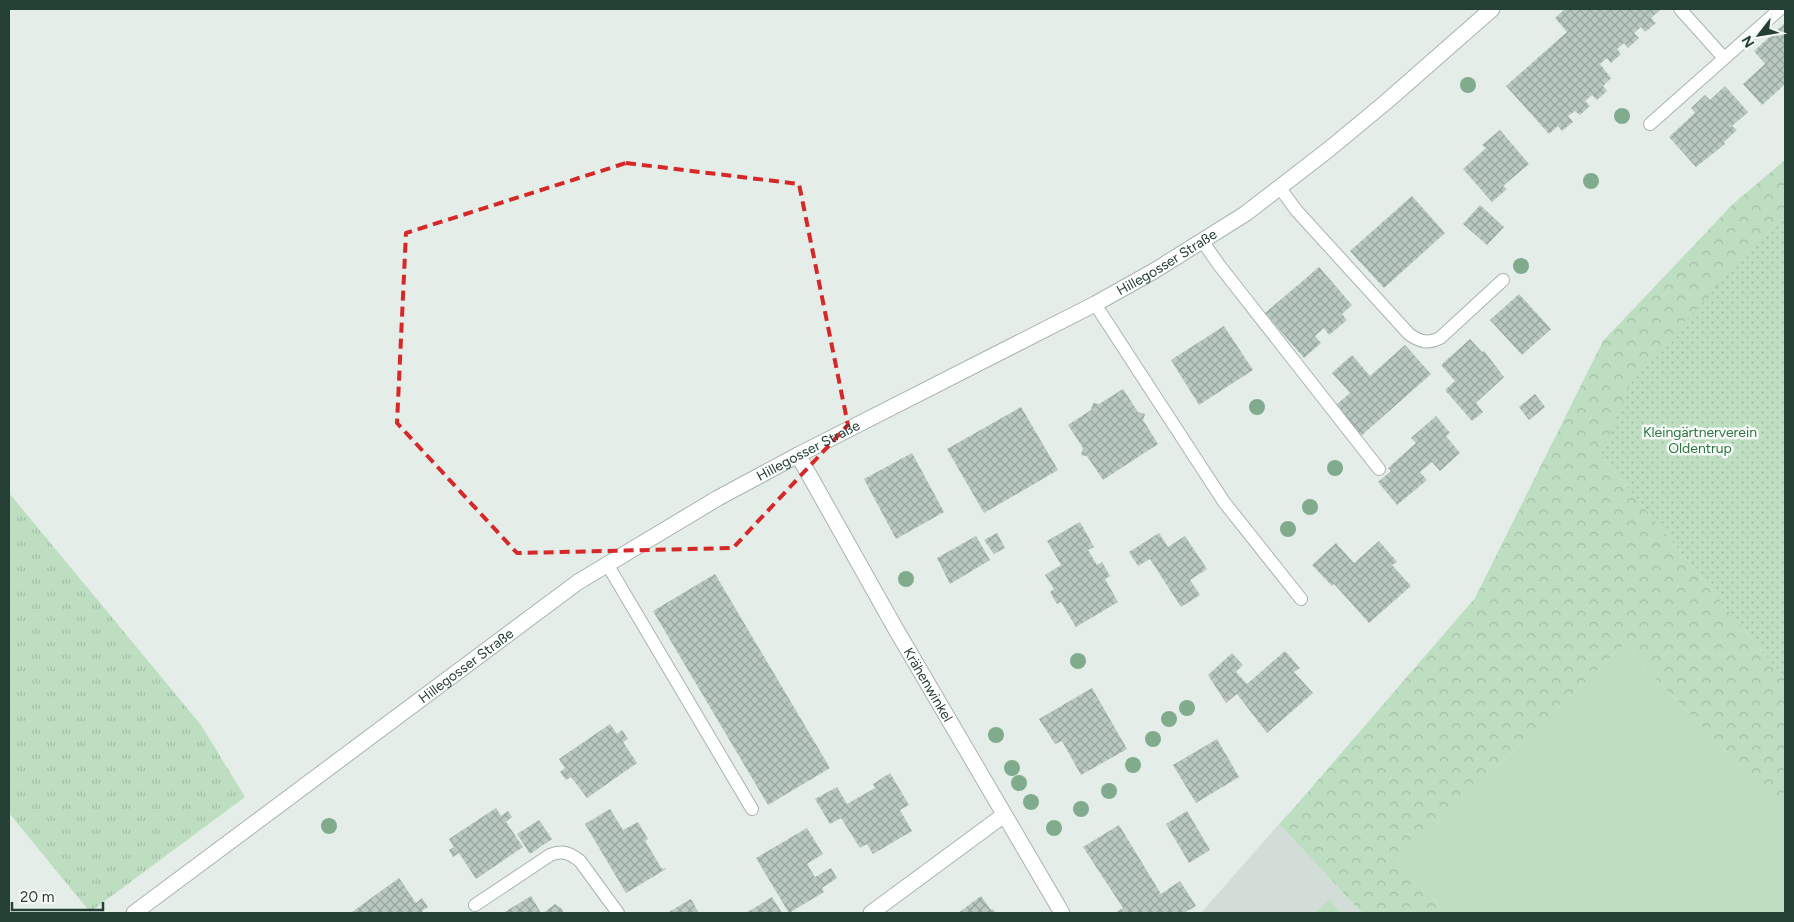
<svg xmlns="http://www.w3.org/2000/svg" width="1794" height="922" viewBox="0 0 1794 922" font-family="Figtree,sans-serif">
<defs>
<pattern id="grass-tufts" width="24" height="20" patternUnits="userSpaceOnUse" patternTransform="scale(1.25)"><rect width="24" height="20" fill="#bedec2"/><path d="M3 7l-1-3M5 7V3M7 7l1-3M15 17l-1-3M17 17v-4M19 17l1-3" fill="none" stroke="#a3c0a7"/></pattern>
<pattern id="forest-crowns" width="20" height="18" patternUnits="userSpaceOnUse" patternTransform="scale(1.25)"><rect width="20" height="18" fill="#bedec2"/><path d="M2 6a3 3 0 1 1 6 0M12 15a3 3 0 1 1 6 0" fill="none" stroke="#a3c0a7"/></pattern>
<pattern id="garden-dots" width="8" height="8" patternUnits="userSpaceOnUse" patternTransform="scale(1.25)"><rect width="8" height="8" fill="#bedec2"/><path d="M2 2h.1M6 6h.1" fill="none" stroke="#a3c0a7" stroke-width="1.8" stroke-linecap="round"/></pattern>
<pattern id="building-cross-hatch" width="8" height="8" patternUnits="userSpaceOnUse" patternTransform="scale(1.25)"><rect width="8" height="8" fill="#b9c8c1"/><path d="M0 0l8 8M0 8l8-8" fill="none" stroke="#96a49e"/></pattern>
</defs>
<rect width="100%" height="100%" fill="#e4ede8"/>
<path fill="#d2ddd7" d="M1279,824L1362,913H1201Z"/>
<path fill="url(#grass-tufts)" d="M9,493L201,725L245,797L90,912L9,813Z"/>
<path fill="url(#forest-crowns)" d="M1785,160V218L1769,231L1601,455L1785,679V814L1624,645L1397,862L1446,913H1362L1279,824L1293,809L1475,598L1603,341L1733,204Z"/>
<path fill="#bedec2" d="M1624,645L1785,814V913H1446L1397,862Z
M1329,900L1341,913H1315Z"/>
<path fill="url(#garden-dots)" d="M1785,218V679L1601,455L1634,376L1769,231Z"/>
<path fill="url(#building-cross-hatch)" d="M1565,9L1660,10L1651,18L1656,23L1645,32L1641,27L1634,33L1639,38L1628,48L1624,43L1617,49L1621,54L1611,63L1607,58L1600,64L1611,78L1603,86L1607,91L1597,100L1592,95L1585,101L1590,106L1580,115L1575,111L1568,116L1573,122L1562,131L1558,126L1549,134L1506,86L1567,32L1555,18Z
M1785,23V87L1784,85L1762,105L1743,84L1765,64L1754,51Z
M1725,86L1748,112L1732,126L1737,130L1724,142L1725,144L1696,167L1669,137L1695,113L1691,108L1705,95L1710,100Z
M1500,130L1529,164L1503,186L1507,189L1492,202L1463,169L1486,148L1482,145Z
M1412,196L1445,233L1384,288L1350,251Z
M1480,205L1504,227L1487,245L1463,224Z
M1319,267L1352,305L1342,314L1347,320L1329,335L1324,328L1315,336L1321,343L1304,358L1265,313Z
M1519,294L1551,329L1522,355L1490,320Z
M1224,326L1253,370L1199,405L1171,360Z
M1470,339L1482,352L1484,351L1504,377L1476,403L1483,412L1472,421L1445,390L1455,381L1441,365Z
M1405,345L1431,374L1361,436L1336,405L1350,393L1332,373L1352,355L1370,376Z
M1123,389L1138,412L1145,414L1143,420L1158,444L1103,480L1087,456L1081,455L1083,448L1068,425L1091,410L1093,403L1099,404Z
M1535,394L1545,407L1529,420L1519,407Z
M1021,407L1058,470L984,513L947,449Z
M1436,416L1450,433L1446,436L1460,453L1440,471L1432,462L1420,472L1427,480L1397,505L1378,482L1391,471L1388,468L1416,443L1411,438Z
M912,453L944,512L896,539L864,479Z
M1080,522L1094,547L1088,550L1097,565L1102,562L1110,576L1105,579L1118,602L1076,627L1061,602L1057,604L1050,592L1054,589L1045,575L1061,565L1047,541Z
M997,533L1005,548L994,554L984,540Z
M1159,533L1168,547L1185,536L1207,569L1190,580L1200,595L1181,607L1150,559L1138,566L1129,552Z
M976,536L990,560L950,584L937,558Z
M1379,541L1397,562L1392,565L1411,586L1369,623L1334,584L1332,586L1312,565L1336,543L1354,563Z
M715,574L830,768L768,805L653,611Z
M1285,651L1300,668L1294,672L1313,693L1267,733L1237,694L1226,703L1208,675L1232,653L1243,665L1236,672L1247,684Z
M1092,688L1127,749L1081,775L1062,741L1055,744L1039,719Z
M610,724L617,734L622,730L628,739L623,742L637,763L587,798L571,777L566,780L560,772L565,768L559,759Z
M1217,739L1239,777L1196,803L1173,765Z
M890,773L909,805L900,810L912,831L873,854L867,844L860,848L841,818L830,824L815,799L837,787L847,804L875,788L873,784Z
M496,808L501,816L508,811L512,817L506,822L523,847L476,879L459,853L453,857L449,850L454,847L449,839Z
M610,809L623,830L638,822L648,839L645,841L662,869L665,868L666,869L626,893L585,824Z
M1187,811L1210,850L1189,863L1166,824Z
M539,820L552,839L530,854L517,834Z
M1119,825L1161,894L1180,881L1196,906L1184,913H1115L1123,908L1083,847Z
M807,828L823,854L807,864L815,877L831,868L837,878L822,888L824,892L789,913L756,858Z
M399,878L416,903L422,898L428,907L422,911L424,913H353L352,912Z
M531,896L541,913H503Z
M981,896L991,910L993,909L996,913H958Z
M772,897L782,913H746Z
M691,899L699,913H667Z
M555,904L562,909L564,913H543Z"/>
<g fill="none" stroke-linecap="round" stroke-linejoin="round">
<g stroke="#a7b5ae" stroke-width="14">
<path id="service" d="M1680,9L1724,58
M1650,124L1780,9
M1280,188L1296,210L1409,334C1420,342 1428,344 1440,338L1503,280
M1203,242L1219,265L1379,469
M1095,304L1224,502L1301,599
M607,564L752,809
M475,905L550,855C562,850 570,853 580,861L618,913"/>
</g>
<g stroke="#a7b5ae" stroke-width="17">
<g id="minor">
<path id="s1" d="M798,455L894,626L1062,913"/>
<path id="s2" d="M134,913L578,582L718,498L798,455L1095,304L1154,271L1245,214L1328,150L1386,102L1492,9"/>
<path d="M871,913L1004,815"/>
</g>
</g>
<use href="#service" stroke="#fff" stroke-width="12"/>
<use href="#minor" stroke="#fff" stroke-width="15"/>
</g>
<g fill="#80ab8c">
<circle cx="1468" cy="85" r="8"/>
<circle cx="1622" cy="116" r="8"/>
<circle cx="1591" cy="181" r="8"/>
<circle cx="1521" cy="266" r="8"/>
<circle cx="1257" cy="407" r="8"/>
<circle cx="1335" cy="468" r="8"/>
<circle cx="1310" cy="507" r="8"/>
<circle cx="1288" cy="529" r="8"/>
<circle cx="906" cy="579" r="8"/>
<circle cx="1078" cy="661" r="8"/>
<circle cx="1187" cy="708" r="8"/>
<circle cx="1169" cy="719" r="8"/>
<circle cx="996" cy="735" r="8"/>
<circle cx="1153" cy="739" r="8"/>
<circle cx="1133" cy="765" r="8"/>
<circle cx="1012" cy="768" r="8"/>
<circle cx="1019" cy="783" r="8"/>
<circle cx="1109" cy="791" r="8"/>
<circle cx="1031" cy="802" r="8"/>
<circle cx="1081" cy="809" r="8"/>
<circle cx="329" cy="826" r="8"/>
<circle cx="1054" cy="828" r="8"/>
</g>
<path fill="none" stroke="#d62828" stroke-width="4" stroke-dasharray="10 6" stroke-linejoin="round" d="M626,163L799,184L848,425L733,548L517,553L397,423L406,233Z"/>
<g text-anchor="middle" stroke-width="5" stroke-linejoin="round" paint-order="stroke">
<g font-size="14" fill="#243f34" stroke="#f5faf7">
<text dy="5" stroke="none"><textPath href="#s2" startOffset="1224">Hillegosser Straße</textPath></text>
<text dy="5" stroke="none"><textPath href="#s2" startOffset="819">Hillegosser Straße</textPath></text>
<text dy="5" stroke="none"><textPath href="#s2" startOffset="414">Hillegosser Straße</textPath></text>
<text dy="5" stroke="none"><textPath href="#s1" startOffset="264">Krähenwinkel</textPath></text>
</g>
<g font-size="14" fill="#2f7540" stroke="#f5faf7">
<text x="1700" y="437">Kleingärtnerverein<tspan x="1700" dy="16">Oldentrup</tspan></text>
</g>
</g>
<rect width="1794" height="922" fill="none" stroke="#243f34" stroke-width="20"/>
<g transform="translate(1759 35) rotate(239)" stroke="#f5faf7" stroke-width="4" paint-order="stroke">
<path d="M0-4L9 19L0 12L-9 19Z" fill="#243f34"/>
<text y="-8" font-size="14" font-weight="bold" text-anchor="middle" fill="#243f34">N</text>
</g>
<path d="M12 902v8h91v-8" fill="none" stroke="#243f34" stroke-width="2.5"/>
<text x="20" y="902" font-size="15" fill="#243f34" stroke="#f5faf7" stroke-width="4" paint-order="stroke">20 m</text>
</svg>
